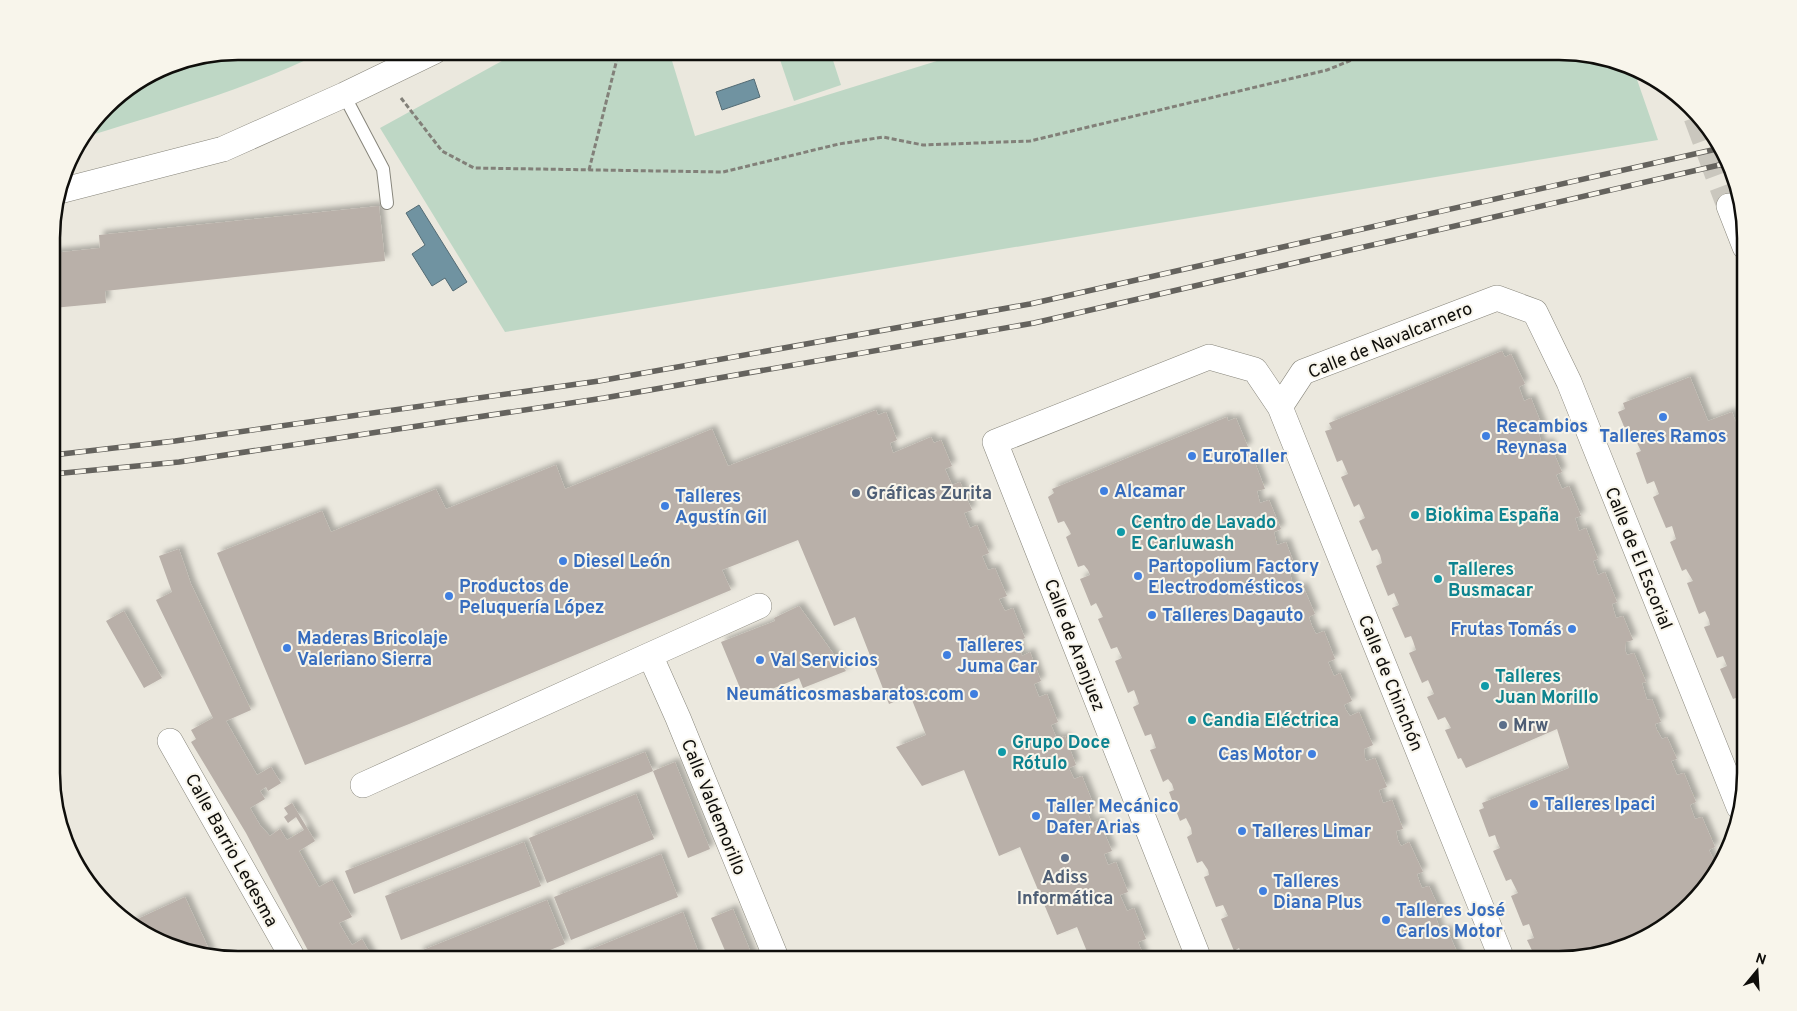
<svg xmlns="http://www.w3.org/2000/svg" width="1797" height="1011" viewBox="0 0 1797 1011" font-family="Overpass,sans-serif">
<defs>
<filter id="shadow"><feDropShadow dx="4.5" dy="-4.5" stdDeviation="2.5" flood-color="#0004"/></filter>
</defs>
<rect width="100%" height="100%" fill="#ebe8de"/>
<path fill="#bed7c5" d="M238,51H325C248,89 166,112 85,137L115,98L167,65Z
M520,51H669L695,136L969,51H1559L1607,58L1633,68L1658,140L505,332L380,128Z
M777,51H830L841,85L794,101Z"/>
<path fill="#7093a1" stroke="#536b74" d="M754,79L760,97L722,110L716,92Z
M419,205L467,282L453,291L445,278L432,286L412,254L425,245L406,213Z"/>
<path fill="#b9b0a9" filter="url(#shadow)" d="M701,51H721L704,58Z
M379,206L385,261L105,291L106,303L53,308V253L100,248L99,235Z
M1502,351L1505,357L1511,354L1525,384L1519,387L1524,401L1531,398L1543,428L1538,430L1542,445L1549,442L1562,472L1556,475L1562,489L1569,486L1581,516L1575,518L1579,531L1586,528L1598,559L1593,561L1598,575L1605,572L1617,602L1612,604L1616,618L1623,616L1633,640L1626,642L1625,650L1627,655L1634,653L1646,682L1642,683L1647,700L1652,699L1661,722L1655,724L1657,730L1662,739L1667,737L1677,759L1671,761L1677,775L1684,773L1696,802L1690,805L1695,819L1702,817L1715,847L1709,850L1715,863L1722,861L1721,866L1662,928L1619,950L1571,959H1536L1527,940L1534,938L1529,924L1523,926L1511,896L1518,893L1511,879L1506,881L1493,851L1500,848L1497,841L1495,835L1489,837L1479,810L1484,808L1482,803L1569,768L1557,729L1466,768L1461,758L1458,759L1445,730L1451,728L1445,717L1438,720L1427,697L1434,694L1428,680L1422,683L1409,653L1416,650L1413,641L1411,636L1405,638L1392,608L1399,605L1394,593L1388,596L1376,566L1382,563L1380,555L1377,549L1372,551L1359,521L1365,518L1359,504L1354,507L1341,477L1348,474L1342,460L1337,462L1325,431L1332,429L1329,423Z
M1690,377L1708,421L1732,412L1745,445V729L1738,710L1744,707L1743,701L1741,696L1733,699L1720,669L1727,666L1723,656L1717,658L1704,627L1710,625L1709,620L1705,611L1699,614L1687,583L1693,581L1686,569L1682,571L1670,542L1676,539L1672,526L1666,528L1653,497L1659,494L1654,481L1647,484L1636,453L1641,451L1635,439L1630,441L1618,412L1625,409L1623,403Z
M876,410L878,415L886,412L897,440L890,443L893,453L931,437L934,443L941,440L952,466L945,469L952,485L960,482L972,510L964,513L970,528L977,525L989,553L982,556L988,570L995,568L1007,596L999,599L1005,611L1013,608L1025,638L1018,641L1022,656L1030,652L1041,681L1034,684L1039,697L1047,694L1058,722L1051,725L1057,739L1065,736L1076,765L1069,768L1074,779L1082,776L1095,808L1087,812L1092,823L1099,820L1112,851L1104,854L1108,865L1116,862L1128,892L1120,895L1127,911L1134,908L1146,939L1138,942L1145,959L1078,960L1088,954L1077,927L1057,935L1020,847L999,856L964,770L922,786L896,747L926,735L910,695L889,704L855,617L834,626L798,540L722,570L731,590L409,724L305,765L217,553L322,511L331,532L436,489L446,509L556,465L565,489L712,429L728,466Z
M1227,417L1228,421L1236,418L1248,447L1241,450L1245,463L1254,460L1265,489L1257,491L1260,503L1269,500L1281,529L1274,532L1277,545L1286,542L1297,571L1290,573L1292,581L1296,589L1303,586L1315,614L1309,617L1312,626L1316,634L1324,631L1335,659L1328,662L1334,676L1340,673L1352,701L1344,705L1346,710L1350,716L1359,712L1373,745L1364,749L1365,758L1366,761L1375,758L1387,787L1379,790L1383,803L1392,800L1403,829L1396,831L1398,840L1401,846L1409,842L1423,872L1417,874L1420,883L1422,888L1429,886L1442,915L1436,918L1441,932L1447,929L1460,959H1244L1239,948L1234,951L1221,919L1228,916L1223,905L1216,907L1204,877L1209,875L1208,870L1202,861L1197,863L1187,837L1192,834L1191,828L1186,818L1180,821L1169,792L1174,790L1172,784L1168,779L1163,782L1150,750L1156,748L1154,742L1151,734L1145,736L1133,707L1139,704L1137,698L1134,690L1128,693L1115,661L1122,658L1117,647L1111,649L1098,619L1103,617L1096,603L1091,606L1080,579L1090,575L1088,570L1084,565L1078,567L1066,537L1071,534L1069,530L1064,521L1058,523L1048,497L1054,493L1052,489Z
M179,549L191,584L251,710L226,721L257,775L271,767L281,783L268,791L266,787L260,791L265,799L250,808L260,825L270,836L280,829L287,840L304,830L296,817L288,823L284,817L288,814L284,808L292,803L315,841L299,851L319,887L332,880L352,917L339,923L352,945L362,939L374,960H313L246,833L191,742L196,739L191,730L213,718L156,600L172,592L159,556Z
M799,606L846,671L803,688L799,678L745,700L721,642L775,621L774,618Z
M124,611L162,678L144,688L106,621Z
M645,752L653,771L354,894L345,871Z
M675,762L710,849L688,858L653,771Z
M636,794L654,839L547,883L529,838Z
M524,842L541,886L401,940L385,896Z
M661,854L678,897L571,940L554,897Z
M185,897L212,956L190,953L145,935L131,922Z
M547,900L565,944L525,960H422L418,952Z
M733,909L754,960H729L711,918Z
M683,912L700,956L691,960H578L577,955Z"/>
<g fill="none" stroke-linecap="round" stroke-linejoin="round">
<path stroke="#cac7be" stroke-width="25" stroke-dasharray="25 12" stroke-linecap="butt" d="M1696,117L1729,206"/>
<g stroke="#87857b" stroke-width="14">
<path id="service" d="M344,95L383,169L387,203"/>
</g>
<g stroke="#87857b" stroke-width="26">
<path id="minor" d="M60,191L223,149L344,95L435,51
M1729,206L1745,247
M1280,407L1303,372L1497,298L1535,312L1569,382L1739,807
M650,655L759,606
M170,741L294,960
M363,785L650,655L678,718L777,960
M1199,959L995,442L1209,357L1255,370L1280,407L1502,959"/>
</g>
<path stroke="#828079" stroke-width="3" stroke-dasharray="5 2.5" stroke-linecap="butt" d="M401,98L442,151L474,168L723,172L839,144L883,137L923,145L1030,141L1327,70L1374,51
M589,170L619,51"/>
<use href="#service" stroke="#fff" stroke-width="12"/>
<use href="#minor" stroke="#fff" stroke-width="25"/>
<g stroke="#65635e" stroke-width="5.5">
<path id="rail" d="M53,455L175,441L599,381L1030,304L1721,148
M53,474L179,462L604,398L1034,323L1728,163"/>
</g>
<use href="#rail" stroke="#f8f5eb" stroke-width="4" stroke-dasharray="11" stroke-linecap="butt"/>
</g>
<g fill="#3f7fe0" stroke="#f8f5eb" stroke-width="2">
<circle cx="1663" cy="417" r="5"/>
<circle cx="1486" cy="436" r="5"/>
<circle cx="1192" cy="456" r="5"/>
<circle cx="1104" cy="491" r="5"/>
<circle cx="665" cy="506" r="5"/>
<circle cx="563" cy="561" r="5"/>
<circle cx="1138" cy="576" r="5"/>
<circle cx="449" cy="596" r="5"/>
<circle cx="1152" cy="615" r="5"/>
<circle cx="1572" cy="629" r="5"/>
<circle cx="287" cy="648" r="5"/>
<circle cx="947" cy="655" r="5"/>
<circle cx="760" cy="660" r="5"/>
<circle cx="974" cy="694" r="5"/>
<circle cx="1312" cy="754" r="5"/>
<circle cx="1534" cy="804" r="5"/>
<circle cx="1036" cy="816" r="5"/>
<circle cx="1242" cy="831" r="5"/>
<circle cx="1263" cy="891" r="5"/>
<circle cx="1386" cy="920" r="5"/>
</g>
<g fill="#5c6f8a" stroke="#f8f5eb" stroke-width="2">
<circle cx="856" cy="493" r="5"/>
<circle cx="1503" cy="725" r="5"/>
<circle cx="1065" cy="858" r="5"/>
</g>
<g fill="#0f9aa8" stroke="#f8f5eb" stroke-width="2">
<circle cx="1415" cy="515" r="5"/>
<circle cx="1121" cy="532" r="5"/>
<circle cx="1438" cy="579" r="5"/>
<circle cx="1485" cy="686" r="5"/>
<circle cx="1192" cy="720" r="5"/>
<circle cx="1002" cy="752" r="5"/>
</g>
<g text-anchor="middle" stroke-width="4" stroke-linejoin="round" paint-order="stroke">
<g font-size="18" fill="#0f0e0b" stroke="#f8f5eb">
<text transform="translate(1390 340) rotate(-22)" y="6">Calle de Navalcarnero</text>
<text transform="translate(1639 558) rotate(68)" y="6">Calle de El Escorial</text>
<text transform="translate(1075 645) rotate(69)" y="6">Calle de Aranjuez</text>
<text transform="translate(1391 683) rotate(68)" y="6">Calle de Chinchón</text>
<text transform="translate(714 807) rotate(68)" y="6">Calle Valdemorillo</text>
<text transform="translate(232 850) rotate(61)" y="6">Calle Barrio Ledesma</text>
</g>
<g font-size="18" font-weight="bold" fill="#366cbe" stroke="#f8f5eb" text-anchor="start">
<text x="1496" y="432">Recambios<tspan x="1496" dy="21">Reynasa</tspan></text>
<text x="1663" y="442" text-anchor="middle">Talleres Ramos</text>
<text x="1202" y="462">EuroTaller</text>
<text x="1114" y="497">Alcamar</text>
<text x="675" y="502">Talleres<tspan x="675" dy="21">Agustín Gil</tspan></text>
<text x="573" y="567">Diesel León</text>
<text x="1148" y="572">Partopolium Factory<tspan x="1148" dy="21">Electrodomésticos</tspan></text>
<text x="459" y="592">Productos de<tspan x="459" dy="21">Peluquería López</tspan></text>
<text x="1162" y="621">Talleres Dagauto</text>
<text x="1562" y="635" text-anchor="end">Frutas Tomás</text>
<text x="297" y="644">Maderas Bricolaje<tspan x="297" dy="21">Valeriano Sierra</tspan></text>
<text x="957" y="651">Talleres<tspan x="957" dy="21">Juma Car</tspan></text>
<text x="770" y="666">Val Servicios</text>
<text x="964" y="700" text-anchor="end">Neumáticosmasbaratos.com</text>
<text x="1302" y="760" text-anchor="end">Cas Motor</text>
<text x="1544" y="810">Talleres Ipaci</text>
<text x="1046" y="812">Taller Mecánico<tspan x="1046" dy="21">Dafer Arias</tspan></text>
<text x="1252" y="837">Talleres Limar</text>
<text x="1273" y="887">Talleres<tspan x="1273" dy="21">Diana Plus</tspan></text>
<text x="1396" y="916">Talleres José<tspan x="1396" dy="21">Carlos Motor</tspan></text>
</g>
<g font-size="18" font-weight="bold" fill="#4e5e75" stroke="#f8f5eb" text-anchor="start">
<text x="866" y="499">Gráficas Zurita</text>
<text x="1513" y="731">Mrw</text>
<text x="1065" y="883" text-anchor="middle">Adiss<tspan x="1065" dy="21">Informática</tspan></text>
</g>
<g font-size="18" font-weight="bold" fill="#0d838f" stroke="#f8f5eb" text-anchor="start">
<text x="1425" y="521">Biokima España</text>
<text x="1131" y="528">Centro de Lavado<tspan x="1131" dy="21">E Carluwash</tspan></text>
<text x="1448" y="575">Talleres<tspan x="1448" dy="21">Busmacar</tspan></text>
<text x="1495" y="682">Talleres<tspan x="1495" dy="21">Juan Morillo</tspan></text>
<text x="1202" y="726">Candia Eléctrica</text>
<text x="1012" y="748">Grupo Doce<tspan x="1012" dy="21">Rótulo</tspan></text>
</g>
</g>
<path d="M0 0H1797V1011H0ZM238 60H1559A178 178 0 0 1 1737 238V773A178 178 0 0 1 1559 951H238A178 178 0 0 1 60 773V238A178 178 0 0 1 238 60Z" fill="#f8f5eb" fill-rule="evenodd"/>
<path fill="none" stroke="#0f0e0b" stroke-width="2.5" d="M238 60H1559A178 178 0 0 1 1737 238V773A178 178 0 0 1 1559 951H238A178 178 0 0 1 60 773V238A178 178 0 0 1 238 60Z"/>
<g transform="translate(1757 971) rotate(18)" stroke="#f8f5eb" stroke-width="4" paint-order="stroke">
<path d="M0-4L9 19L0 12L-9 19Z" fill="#0f0e0b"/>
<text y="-8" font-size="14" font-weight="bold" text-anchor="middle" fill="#0f0e0b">N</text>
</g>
</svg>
